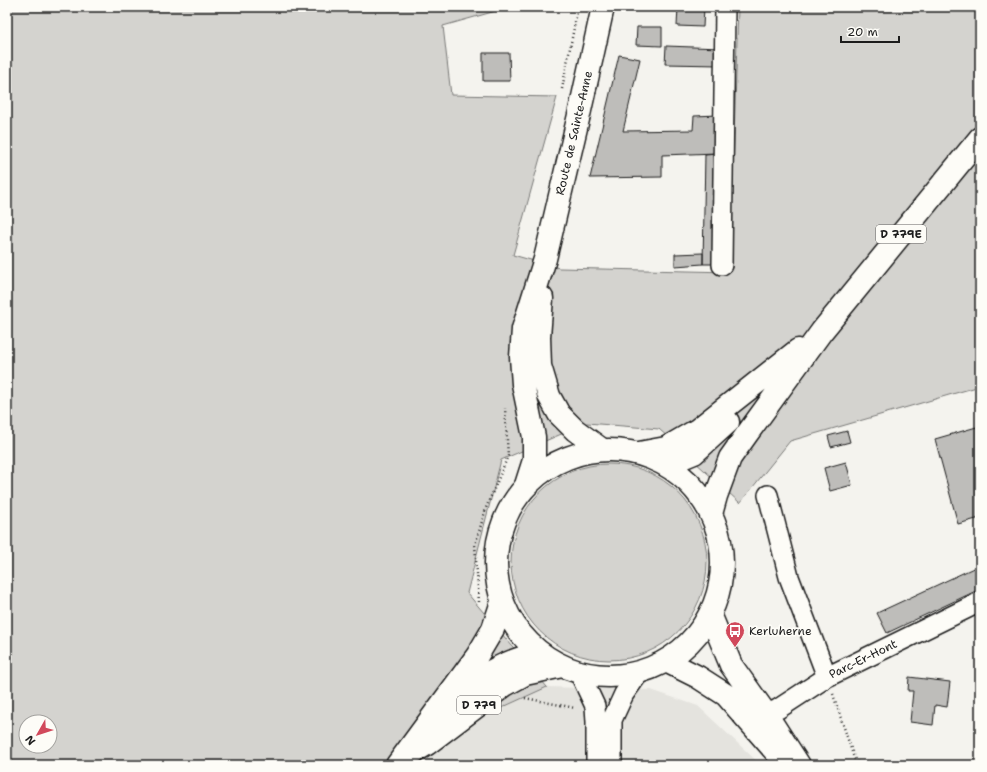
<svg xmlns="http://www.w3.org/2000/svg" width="987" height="772" viewBox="0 0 987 772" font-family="'Shantell Sans',sans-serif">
<rect width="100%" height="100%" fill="#f4f3ee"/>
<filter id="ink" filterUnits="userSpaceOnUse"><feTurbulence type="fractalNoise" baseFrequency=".025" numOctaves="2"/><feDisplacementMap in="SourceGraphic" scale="8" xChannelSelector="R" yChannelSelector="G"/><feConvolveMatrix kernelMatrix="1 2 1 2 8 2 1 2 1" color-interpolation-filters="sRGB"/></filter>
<g filter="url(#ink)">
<path fill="#e4e3de" d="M547,687L651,690L698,706L761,765H376Z"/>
<path fill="#d4d3cf" stroke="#787876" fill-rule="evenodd" d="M7,7H510L443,26L451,95L557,97L513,255L559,268L730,272L738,7H980V386L790,441L740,503L659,429L587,423L501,460L467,593L547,687L376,765H7ZM26,722H50V746H26Z
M511 562a98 98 0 1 1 196 0a98 98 0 1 1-196 0Z"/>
<path fill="#bebdba" stroke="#1c1c1c" d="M678,7H704L703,27L677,26Z
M637,27H662V46L636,45Z
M666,46L720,48L719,65L665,64Z
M483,53H509L510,81H483Z
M619,55L640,59L623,131L693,130L694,116L718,115L717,153L662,155V177L590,178Z
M717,153L714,264H703L705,154Z
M703,253V264L675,266V254Z
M980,426V518L958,524L935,439Z
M847,431L850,442L831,447L828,436Z
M846,462L852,485L830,491L824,468Z
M980,565V589L887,633L877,613Z
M909,677L950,682L947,707L935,705L933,725L910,722L913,691H908Z"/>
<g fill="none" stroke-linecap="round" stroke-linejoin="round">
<g stroke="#1c1c1c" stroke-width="22">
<path id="street" d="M722,265L725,7
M768,495L789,577L827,677
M579,672L595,706L596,722V765
M753,721L778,709L827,677L980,602
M612,765V720L624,694L639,673"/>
</g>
<g stroke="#1c1c1c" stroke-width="25">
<path id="secondary" d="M542,298L539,337L540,366L549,396L559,414L575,430L601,449
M526,485L534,460V437L523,384L521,357L523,329L545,259L579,115L603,7
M710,614L731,665L766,714L799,765
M666,661L698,677L726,695L782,759"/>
</g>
<g stroke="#1c1c1c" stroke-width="25">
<path id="primary" d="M496 563a113 113 0 1 1 226 0a113 113 0 1 1-226 0Z
M639,453L666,448L697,430L798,350
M665,465L694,453L728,422
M711,514L716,496L730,458L747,434L822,331L980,138
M453,712C464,698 477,681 492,671C507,662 523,657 539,653
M414,752L427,744L505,685L525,674L562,666
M397,765L477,656L493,629L502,602"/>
</g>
<path stroke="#1c1c1c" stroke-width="2.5" stroke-dasharray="1 3" stroke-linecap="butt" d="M562,89L578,7
M479,602L475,545L486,508L508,456L505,408
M833,694L854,758L859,765
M525,698L575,708"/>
<use href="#street" stroke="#fdfcf7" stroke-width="19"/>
<use href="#secondary" stroke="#fdfcf7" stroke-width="22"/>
<use href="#primary" stroke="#fdfcf7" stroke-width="22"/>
</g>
</g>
<defs>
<g id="bus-pin" transform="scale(1)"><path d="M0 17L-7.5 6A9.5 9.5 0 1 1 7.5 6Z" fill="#d1495b" stroke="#fdfcf7"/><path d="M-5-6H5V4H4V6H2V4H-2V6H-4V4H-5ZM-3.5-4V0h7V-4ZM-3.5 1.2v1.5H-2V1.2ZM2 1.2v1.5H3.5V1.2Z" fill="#fff"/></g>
</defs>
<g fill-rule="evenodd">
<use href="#bus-pin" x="735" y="631"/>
</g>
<g text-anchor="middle" stroke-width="3.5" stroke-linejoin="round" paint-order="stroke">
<g fill="#fdfcf7" stroke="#605f5e" stroke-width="1">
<rect x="876" y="225" width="50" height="18" rx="3"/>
<rect x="457" y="696" width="44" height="18" rx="3"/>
</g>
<g font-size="11" font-weight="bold" fill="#1c1c1c">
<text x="901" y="238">D 779E</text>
<text x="479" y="709">D 779</text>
</g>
<g font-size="12" fill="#1c1c1c" stroke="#fdfcf7">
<text transform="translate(574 133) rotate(-77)" y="4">Route de Sainte-Anne</text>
<text transform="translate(863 659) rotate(-26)" y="4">Parc-Er-Hont</text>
</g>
<g font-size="12" fill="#1c1c1c" stroke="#fdfcf7" text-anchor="start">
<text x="749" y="635">Kerluherne</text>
</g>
</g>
<rect width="987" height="772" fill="none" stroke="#fdfcf7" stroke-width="24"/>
<rect x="12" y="12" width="963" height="748" fill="none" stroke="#1c1c1c" stroke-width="1.5" filter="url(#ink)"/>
<g transform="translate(38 734) rotate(231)"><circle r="19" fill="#fdfcf7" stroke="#a3a29f"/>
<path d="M0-3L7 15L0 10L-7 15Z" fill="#d1495b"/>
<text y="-6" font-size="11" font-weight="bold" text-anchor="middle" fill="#1c1c1c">N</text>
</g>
<path d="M841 36v6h58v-6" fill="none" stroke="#1c1c1c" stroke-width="2"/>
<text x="847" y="36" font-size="12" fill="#1c1c1c" stroke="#fdfcf7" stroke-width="3" paint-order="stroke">20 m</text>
</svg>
